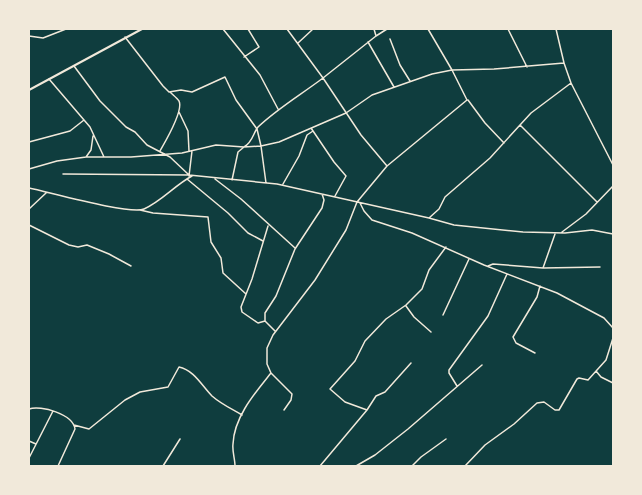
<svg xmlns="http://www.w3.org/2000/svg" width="642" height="495" viewBox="0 0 642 495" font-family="'Roboto Condensed',sans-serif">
<rect width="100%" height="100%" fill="#0f3d3e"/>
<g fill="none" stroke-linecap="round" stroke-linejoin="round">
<path stroke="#f1e9da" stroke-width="1.5" d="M223,29L260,75L278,109
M287,29L323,78L376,36L374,29
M428,29L452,70L494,69L564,63L571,83L613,165
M508,29L527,67
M556,29L564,63
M29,36L43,38L66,29
M376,36L387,29
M125,37L163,86L169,92L181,90L192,92L225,77L236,100L257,129L261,146L244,147L238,152L232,180
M390,39L400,65L410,81
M368,42L394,87
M298,43L313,29
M244,57L259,47L248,29
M49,79L90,127L104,157
M468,100L485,123L504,143
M179,112L188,131L189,151
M520,125L531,113L571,83
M311,128L334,162L346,176L335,196
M29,142L70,131L84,120
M160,151C165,142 184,111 179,101C177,98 173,95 170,92
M86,157L91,150L93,136
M29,169L57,161L86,157H131L182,153L216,145L244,147C253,142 253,133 258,127C278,108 302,94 323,78L361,135L387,166
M63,174L189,175L170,157L147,145L135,132L126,127L100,101L74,66
M189,175L277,184L429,218L454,225L523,232L565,233L592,230L613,234
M189,176L192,151
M187,179L228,213L248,233L263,241
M215,179L241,199L295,248
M266,183L261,146L279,142L346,113L372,95L432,74L452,70L467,100L387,166L357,202L346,230L315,280L273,335L267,348V364L271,373L292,394L291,400L284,410
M283,184L299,156L307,135L313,131
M29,188C49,192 130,215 144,209C162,201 175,185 192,176
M360,203L364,211L372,220L412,233L484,265L557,293L604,318L613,328
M29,209L46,193
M140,210L153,213L208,217L211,242L221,258L223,273L246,294
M429,218L439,209L445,197L490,158L520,125L597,202
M29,225L69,245L78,247L87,245L109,254L131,266
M562,232L586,214L613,186
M488,266L493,264L543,268L600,267
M543,268L555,234
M406,306L414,317L431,332
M443,315L469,259
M265,321L258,323L242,312L241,307L252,279L268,226
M275,331L265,321V313L276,296L295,249L322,208L324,200L322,194
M535,353L516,343L513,337L537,297L540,286
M596,371L601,377L613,383
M457,386L449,373V370L488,316L507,274
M29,409C41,405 73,414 75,429L58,466
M367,410L345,402L330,389L355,361L365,341L386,319L406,305L422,289L429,270L446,247
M74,425L89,429L125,400L140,392L168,387L179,367C194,370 202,386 212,396C221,404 232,409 242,415
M29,441L36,444
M29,458L53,411
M163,466L180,439
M235,466C235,459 232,451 233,444C234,417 255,393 271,373
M320,466L367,410L376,396L385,392L411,363
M356,466L375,455L408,429L482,365
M412,466L421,457L446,439
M465,466L485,445L514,424L537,403L544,402L555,410H559L577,379L579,378L588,380L606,360L613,338"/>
<path stroke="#f1e9da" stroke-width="2" d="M29,90L142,29"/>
</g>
<rect width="642" height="495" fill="none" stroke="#f1e9da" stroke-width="60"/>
</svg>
